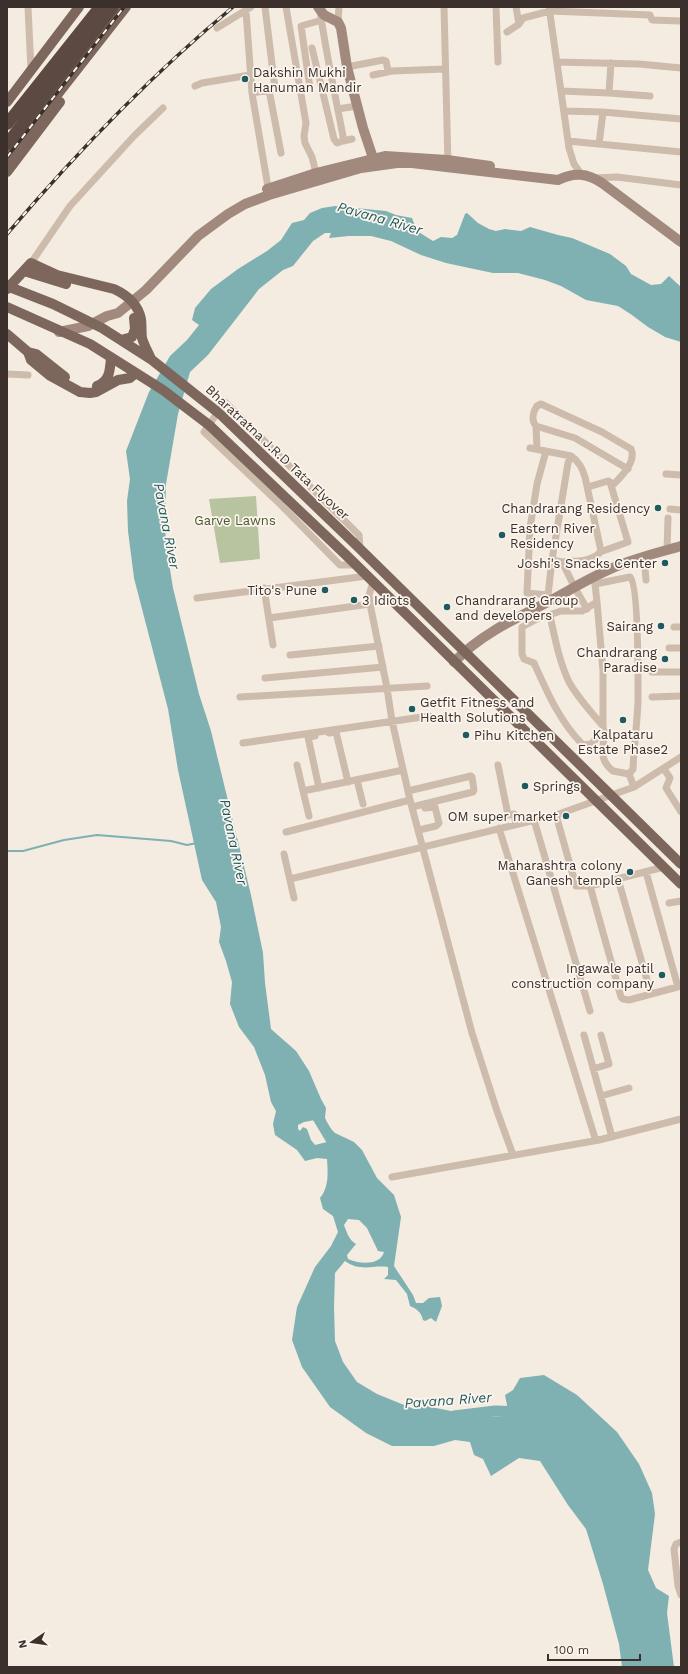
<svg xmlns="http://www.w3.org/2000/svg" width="688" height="1674" viewBox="0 0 688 1674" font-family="'Work Sans',sans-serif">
<rect width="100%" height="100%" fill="#f4ebe1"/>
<path fill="#b8c4a0" d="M256,496L260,559L220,563L209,499Z"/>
<path fill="#7fb0b2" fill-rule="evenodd" d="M335,206L386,211L396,215L412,218L417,231L433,241L441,237L452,238L457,235L465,214L467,213L478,223L489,229L496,231L505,229L521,231L530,227L558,235L572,238L610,254L626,266L631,274L651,285L661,284L669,276L681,287V342L665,337L648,327L632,315L618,306L586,300L561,286L545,280L518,273H493L446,263L421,255L391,241L371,236H349L329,238L331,233H325L313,241L293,266L283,270L259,289L208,355L190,372L178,414L166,484L165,522L166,545L173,588L199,694L211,731L251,895L263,953L265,983L271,1029L296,1051L309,1071L321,1099L326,1108L325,1118L328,1126L335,1133L354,1142L362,1150L377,1178L394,1195L401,1217L394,1266L413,1295L416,1303H423L429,1298L440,1297L442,1306L436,1322L431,1318L425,1321L423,1320C421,1312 417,1309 410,1306L407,1294L396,1280L384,1279L388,1275V1267C372,1265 360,1272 345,1261L335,1273L334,1307L335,1341L343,1362L357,1382L377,1394L414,1409L426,1406L481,1417H498L509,1415L505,1395L513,1390L520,1378L544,1375L577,1395L617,1432L639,1464L652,1493L655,1514L648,1570L656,1588L669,1596L667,1613L674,1667H622L619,1644L603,1584L586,1529L568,1505L540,1461L519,1458L491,1476L483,1459L474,1455L470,1442L455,1440L434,1446H392L366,1433L330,1407L302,1367L292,1340L297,1307L315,1267L331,1246L338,1232L333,1216L323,1209L320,1198C329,1187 328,1173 327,1159L317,1158L305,1161L297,1150L275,1135L273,1124L276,1111L271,1102L265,1075L254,1047L239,1027L230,1004L232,982L226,961L219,942L221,927L216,902L202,880L178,770L168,709L134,578L128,531L127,501L130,479L126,451L149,392L170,356L187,340L199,325L192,320L195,308L211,289L238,269L267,251L281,240L292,223L304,220L310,213L322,208ZM315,1120C323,1125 330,1133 327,1142L315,1145L311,1140L307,1129L303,1127L300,1131L298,1129V1125L304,1122ZM348,1219L359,1220L367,1228L378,1251L384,1252C380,1266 359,1264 348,1259L347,1255L356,1244C349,1240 347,1233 344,1225Z"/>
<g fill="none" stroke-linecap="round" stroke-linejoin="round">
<path stroke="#7fb0b2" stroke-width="2" d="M7,851H23L64,840L97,835L171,841L187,845L197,843"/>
<path stroke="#7fb0b2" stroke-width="11" d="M317,1116L335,1146
M454,1416L495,1411L523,1412"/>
<path stroke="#cdbbac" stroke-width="7" d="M28,7L31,70
M286,7L306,123L304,136L305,143L312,157L316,173
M444,7L448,165
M496,7L498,62
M516,7L519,24
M549,7L569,148L574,164L581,174
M246,11L252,93L269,193
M338,22L339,7
M217,28L251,7
M507,32L519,24L523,18L550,11L650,15L652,20L681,21
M312,48L334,139L337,143L343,141V136C335,94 326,53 320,11
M557,62L639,64L681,68
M347,67L383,60L386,61L388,71
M373,75L392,71L445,69
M195,86L202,83L250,75
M310,88L301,26L322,20
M269,90L281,153
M561,91L609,93L611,63
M252,93L275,89L265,7
M609,93L650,96
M338,109L357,106
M564,111L603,112L681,119
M343,141L352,139
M568,141L681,152
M599,144L603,112
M594,178L617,177L681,185
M31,263L70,206L134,136L163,108
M7,374L28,375
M536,426C531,420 533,412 537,406L541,404L602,432L631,449C637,462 620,478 612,486
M530,448L571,456
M537,449L536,426L575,438L628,469
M546,451L537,484L530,528L527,593L548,595L552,560
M666,474L681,475
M588,487L608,481L610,482L628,542L600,552
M670,509L681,510
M667,550L668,518
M644,557L646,580
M562,562L552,560L568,463L571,456C579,461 582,468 585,477L601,551C594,562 574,561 562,562L575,588L587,609
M356,565H340L281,505L204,432L225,402L359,535L360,549
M373,582L369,595L370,604L387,688L392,721L410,800L472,1033L497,1111L513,1155
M264,588L273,645
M197,598L367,576
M597,602L603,671V726
M550,616C555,638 559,661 569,682C578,698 591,712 603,726C607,744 595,757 613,771L629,774
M269,618L370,604
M674,627H681
M669,648H681
M290,655L379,646
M652,672H681
M265,678L383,667
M240,697L427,686
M652,697L681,696
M604,731L591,744L583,745C560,722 547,692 534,663L524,659L522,654V627L537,619L561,611H582L597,602L595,584L630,577C639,584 638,685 638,702C637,724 634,747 633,769L629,774L634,787
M329,733L336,732L348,782
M315,736L308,737L319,788
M243,743L429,716
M297,765L303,791
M498,765L508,815L514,814L516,824
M664,769L670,778L666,788L681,812
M357,780L363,804
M408,791L471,776L472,777L474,790L473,792L412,807
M556,815L576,886H590L664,867
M309,816L303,791L403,770
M534,820L590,1011
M499,828L595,1138L599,1140
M419,830L436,826L439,823L435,807L425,808
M286,832L410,800
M284,854L294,898
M646,872L678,987
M290,879L556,815L634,787L681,757
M618,879L651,994
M590,886L621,997L623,999L629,1000L681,986
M669,903L681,901
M584,1035L612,1137
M593,1069L609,1064L601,1035
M601,1096L629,1088
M392,1177L599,1140L681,1119
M681,1542L676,1544L674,1549L678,1586L681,1595"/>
<path stroke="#a18a7d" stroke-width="10" d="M318,7L324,15L338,22L341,28L347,67L363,128L375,164
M267,189L316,173L385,156L447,160L490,166
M59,332L88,326L107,316L118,313L146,290L198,236L228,214L245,204L269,195L361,168L397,163H412L558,180C574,172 587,173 602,183L681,242
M454,662C479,636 512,620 544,604C569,591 593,575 620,565C639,557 661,552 681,546"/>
<path stroke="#7d675c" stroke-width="10" d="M7,102L79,7
M7,159L126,7
M7,172L60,102
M24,271L66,284
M7,286L53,304L102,328L152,360L220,414L356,545L681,864
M7,289L31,263L57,275L114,289C127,295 138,304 141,319C142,325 141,331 142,338C144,345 148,352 151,359
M7,307L90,344L163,390L209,425L346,555L681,884
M7,334L28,352L31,360L49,375L80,392L90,393L96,392L118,380L130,378L136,373
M121,340L132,337L135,329L134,318
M28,352L36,354L65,377
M97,386C110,381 110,370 111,357"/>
<path stroke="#5c4a42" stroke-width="12" d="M7,124L100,7
M7,144L113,7"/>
<g stroke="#3b302b" stroke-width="3.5">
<path id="rail" d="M7,157L124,7
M7,234C77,152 150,76 233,7"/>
</g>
<use href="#rail" stroke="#fbf5ee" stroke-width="2" stroke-dasharray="6" stroke-linecap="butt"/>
</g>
<g fill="#1f5a5e" stroke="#fbf5ee" stroke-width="1.5">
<circle cx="245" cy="79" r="4"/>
<circle cx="658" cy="508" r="4"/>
<circle cx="502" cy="535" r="4"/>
<circle cx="665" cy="563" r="4"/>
<circle cx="325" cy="590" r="4"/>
<circle cx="354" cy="600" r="4"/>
<circle cx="447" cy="607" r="4"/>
<circle cx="661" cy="626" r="4"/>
<circle cx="665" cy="659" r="4"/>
<circle cx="412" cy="709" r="4"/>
<circle cx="623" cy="720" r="4"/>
<circle cx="466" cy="735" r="4"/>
<circle cx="525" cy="786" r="4"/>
<circle cx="566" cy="816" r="4"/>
<circle cx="630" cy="872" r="4"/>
<circle cx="662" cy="975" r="4"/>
</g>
<g text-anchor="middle" stroke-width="3.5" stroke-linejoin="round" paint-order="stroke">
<g font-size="13" fill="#3b302b" stroke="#fbf5ee" text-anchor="end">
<text x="253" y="77" text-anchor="start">Dakshin Mukhi<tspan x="253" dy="15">Hanuman Mandir</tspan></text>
<text x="650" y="513">Chandrarang Residency</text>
<text x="510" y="533" text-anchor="start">Eastern River<tspan x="510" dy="15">Residency</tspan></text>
<text x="657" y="568">Joshi's Snacks Center</text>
<text x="317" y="595">Tito's Pune</text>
<text x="362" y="605" text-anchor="start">3 Idiots</text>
<text x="455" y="605" text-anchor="start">Chandrarang Group<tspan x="455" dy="15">and developers</tspan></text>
<text x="653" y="631">Sairang</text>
<text x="657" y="657">Chandrarang<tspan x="657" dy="15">Paradise</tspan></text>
<text x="420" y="707" text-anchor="start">Getfit Fitness and<tspan x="420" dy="15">Health Solutions</tspan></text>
<text x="623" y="739" text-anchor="middle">Kalpataru<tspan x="623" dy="15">Estate Phase2</tspan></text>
<text x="474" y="740" text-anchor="start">Pihu Kitchen</text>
<text x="533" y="791" text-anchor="start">Springs</text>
<text x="558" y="821">OM super market</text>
<text x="622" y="870">Maharashtra colony<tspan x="622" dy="15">Ganesh temple</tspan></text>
<text x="654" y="973">Ingawale patil<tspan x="654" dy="15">construction company</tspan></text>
</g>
<g font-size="13" fill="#3b302b" stroke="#fbf5ee">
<text transform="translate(278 452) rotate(43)" y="5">Bharatratna J.R.D Tata Flyover</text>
</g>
<g font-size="13" fill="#4a5a2e" stroke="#fbf5ee">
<text x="235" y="525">Garve Lawns</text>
</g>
<g font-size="14" font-style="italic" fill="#1f5a5e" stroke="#fbf5ee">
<text transform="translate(380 218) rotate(16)" y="5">Pavana River</text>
<text transform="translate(167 526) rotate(79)" y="5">Pavana River</text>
<text transform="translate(234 842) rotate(78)" y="5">Pavana River</text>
<text transform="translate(448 1400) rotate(-4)" y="5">Pavana River</text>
</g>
</g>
<rect width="688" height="1674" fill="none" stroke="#3b302b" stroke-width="16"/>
<g transform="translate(32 1642) rotate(257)" stroke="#fbf5ee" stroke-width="3" paint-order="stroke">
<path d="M0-3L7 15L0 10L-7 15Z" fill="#3b302b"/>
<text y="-6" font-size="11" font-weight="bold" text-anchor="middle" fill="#3b302b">N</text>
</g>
<path d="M548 1654v6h92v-6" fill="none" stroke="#3b302b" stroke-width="2"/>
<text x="554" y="1654" font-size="12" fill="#3b302b" stroke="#fbf5ee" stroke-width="3" paint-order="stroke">100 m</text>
</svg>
